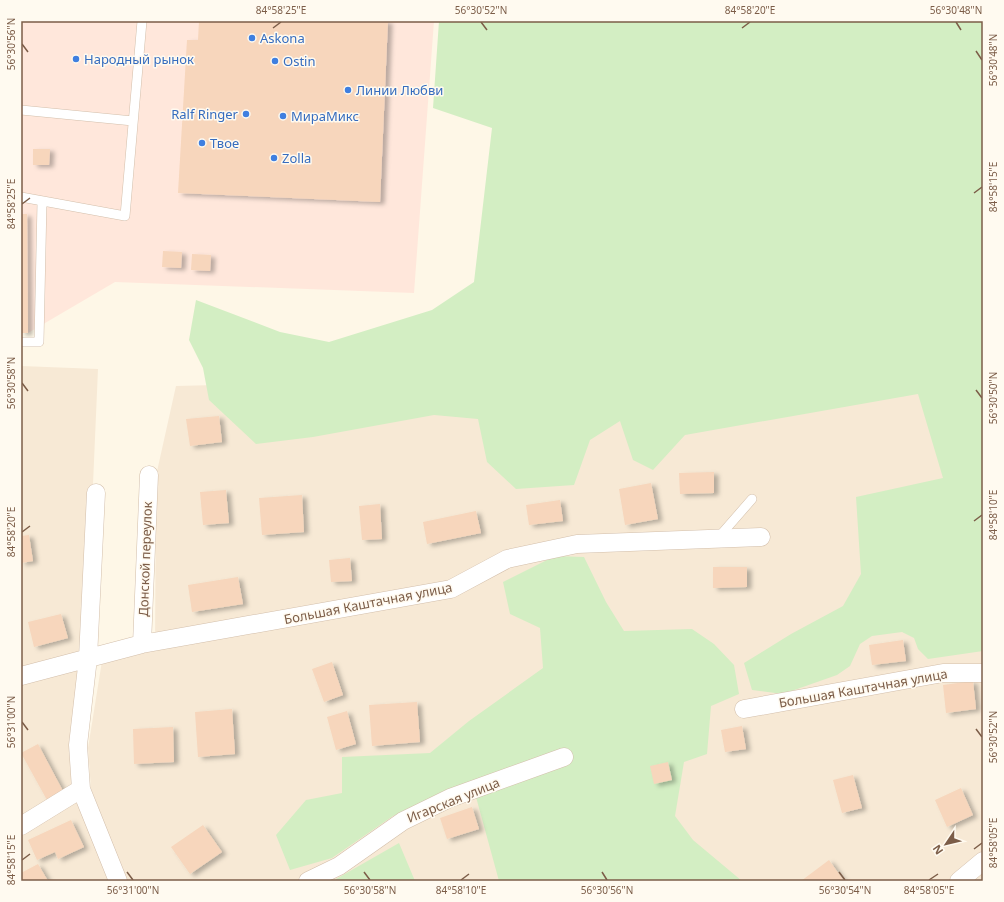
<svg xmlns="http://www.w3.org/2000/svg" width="1004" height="902" viewBox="0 0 1004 902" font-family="'Noto Sans',sans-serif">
<defs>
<filter id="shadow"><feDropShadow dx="4.5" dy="2.5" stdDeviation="2" flood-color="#0004"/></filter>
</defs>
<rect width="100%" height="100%" fill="#fef7e7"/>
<path fill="#f7e9d5" d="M21,366L98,369L86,646L69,742L75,794L109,881H21Z
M935,366L983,486V881H127L91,789L88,748L102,661L155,650L156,476L176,386Z"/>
<path fill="#ffe7db" d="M21,21H434L414,293L115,282L28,333H21Z"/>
<path fill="#d3eec3" d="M439,21H983V651L928,659L918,649L914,638L902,632L872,636L860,644L850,666L837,675L783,694L752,690L744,663L791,634L843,606L861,574L856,497L943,478L918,394L685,435L653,470L633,460L620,421L590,440L574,485L516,489L487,462L478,419L434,415L313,437L256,444L209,400L203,368L189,340L196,300L280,332L329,342L432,310L474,282L492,128L433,108Z
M555,556L584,557L606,602L624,631L692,629L714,644L734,665L739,694L711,706L707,754L684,762L675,816L693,840L742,881H499L476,797L470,785L393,816L332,858L290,870L276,835L306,800L342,793V757L430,753L469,721L543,668L540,628L510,614L503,582Z
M399,843L415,881H336V879Z"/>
<path fill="#f7d6bc" filter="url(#shadow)" d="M199,21H388L380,202L178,193L187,40H198Z
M33,149H50L49,165H33Z
M21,214H27L28,333H21Z
M163,251L182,252L181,268L162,267Z
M192,254L211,255L210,271L191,270Z
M219,416L222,442L190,446L186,419Z
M714,472V493L680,494L679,473Z
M651,483L658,519L625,525L619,489Z
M226,490L229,523L203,525L200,492Z
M302,495L304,532L262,535L259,498Z
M560,500L563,521L529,525L526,505Z
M380,504L382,539L362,540L359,506Z
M476,511L481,533L427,544L423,522Z
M29,535L33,561L21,563V536Z
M350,558L352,581L331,582L329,560Z
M713,567H747V587L713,588Z
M238,577L243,604L192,612L188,585Z
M61,614L68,638L34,647L28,622Z
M903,640L906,661L872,665L869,645Z
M332,662L343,695L324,702L312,669Z
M973,681L976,709L946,713L943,685Z
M417,702L420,742L372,746L369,705Z
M232,709L235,754L198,757L195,712Z
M347,711L356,744L336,750L327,717Z
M742,726L746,749L725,752L721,730Z
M173,727L174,762L134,764L133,729Z
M38,744L63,791L47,800L21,753Z
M668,762L672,780L654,784L650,766Z
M853,775L862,808L842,813L833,780Z
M961,788L973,815L947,827L935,800Z
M472,807L479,829L447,839L440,818Z
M71,820L84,847L58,859L55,852L37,860L28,840Z
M203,825L222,852L190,874L171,847Z
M829,860L844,881H801Z
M38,864L48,881H21V873Z"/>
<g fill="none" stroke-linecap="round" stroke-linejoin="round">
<g stroke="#d3bfab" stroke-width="10">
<path id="service" d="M21,110L133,121
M21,197L125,216L142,21
M21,342H39L42,202
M718,538L752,499"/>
</g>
<g stroke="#d3bfab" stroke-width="19">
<path id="minor" d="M96,493L88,658L78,745L81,789L118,881
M142,644L149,475
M21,676L142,644L451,589L507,559L577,544L761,537
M744,709L943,673H983
M21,826L81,789
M308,881L339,866L403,821L450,798L564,757
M959,881L983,861"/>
</g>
<use href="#service" stroke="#fff" stroke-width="9"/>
<use href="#minor" stroke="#fff" stroke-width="18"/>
</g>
<path fill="none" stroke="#7c5d48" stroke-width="1.5" d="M481,22L487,30M956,22L961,30M273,28L281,22M742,28L750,22M22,44L28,52M976,51L982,60M974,193L982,187M22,204L30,198M22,383L28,391M976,390L982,398M974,521L982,515M22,532L30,526M22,722L28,730M976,729L982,737M974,849L982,843M22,860L30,854M127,872L133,880M364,872L370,880M602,872L607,880M839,872L845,880M461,880L469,874M929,880L938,874"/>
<g fill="#3f7fe0" stroke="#fffaf0" stroke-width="1.5">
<circle cx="252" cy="38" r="4"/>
<circle cx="76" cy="59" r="4"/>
<circle cx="275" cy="61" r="4"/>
<circle cx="348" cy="90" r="4"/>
<circle cx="246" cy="114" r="4"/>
<circle cx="283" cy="116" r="4"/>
<circle cx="202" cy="143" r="4"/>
<circle cx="274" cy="158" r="4"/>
</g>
<g text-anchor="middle" stroke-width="3" stroke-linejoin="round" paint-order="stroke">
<g font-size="13" fill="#366cbe" stroke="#fffaf0" text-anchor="start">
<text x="260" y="43">Askona</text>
<text x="84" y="64">Народный рынок</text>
<text x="283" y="66">Ostin</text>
<text x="356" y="95">Линии Любви</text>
<text x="238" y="119" text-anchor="end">Ralf Ringer</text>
<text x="291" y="121">МираМикс</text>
<text x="210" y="148">Твое</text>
<text x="282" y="163">Zolla</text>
</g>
<g font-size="13" fill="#7c5d48" stroke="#fffaf0">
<text transform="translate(145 559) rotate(-88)" y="5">Донской переулок</text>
<text transform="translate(368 603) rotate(-11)" y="5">Большая Каштачная улица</text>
<text transform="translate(863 688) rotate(-10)" y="5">Большая Каштачная улица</text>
<text transform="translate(453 800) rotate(-22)" y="5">Игарская улица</text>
</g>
</g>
<rect width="1004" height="902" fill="none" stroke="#fffaf0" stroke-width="44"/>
<g transform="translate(946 844) rotate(235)" stroke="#fffaf0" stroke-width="3" paint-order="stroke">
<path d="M0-3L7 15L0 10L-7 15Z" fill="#7c5d48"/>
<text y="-6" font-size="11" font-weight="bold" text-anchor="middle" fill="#7c5d48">N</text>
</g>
<rect x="22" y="22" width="960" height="858" fill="none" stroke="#7c5d48" stroke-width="1.5"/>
<g font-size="10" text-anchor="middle" fill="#7c5d48">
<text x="281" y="14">84°58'25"E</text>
<text x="481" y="14">56°30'52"N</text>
<text x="750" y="14">84°58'20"E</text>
<text x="956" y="14">56°30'48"N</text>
<text transform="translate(11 44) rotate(-90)" y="4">56°30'56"N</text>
<text transform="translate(993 60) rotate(-90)" y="4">56°30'48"N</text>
<text transform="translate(993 187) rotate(-90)" y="4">84°58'15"E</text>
<text transform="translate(11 204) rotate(-90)" y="4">84°58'25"E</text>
<text transform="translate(11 383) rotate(-90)" y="4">56°30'58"N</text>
<text transform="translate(993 398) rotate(-90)" y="4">56°30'50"N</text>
<text transform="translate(993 515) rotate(-90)" y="4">84°58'10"E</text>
<text transform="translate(11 532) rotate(-90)" y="4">84°58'20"E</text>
<text transform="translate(11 722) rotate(-90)" y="4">56°31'00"N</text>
<text transform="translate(993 737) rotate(-90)" y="4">56°30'52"N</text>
<text transform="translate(993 843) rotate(-90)" y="4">84°58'05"E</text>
<text transform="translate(11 860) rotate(-90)" y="4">84°58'15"E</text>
<text x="133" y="894">56°31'00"N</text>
<text x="370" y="894">56°30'58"N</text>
<text x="461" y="894">84°58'10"E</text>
<text x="607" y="894">56°30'56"N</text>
<text x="845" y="894">56°30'54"N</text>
<text x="929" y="894">84°58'05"E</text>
</g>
</svg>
